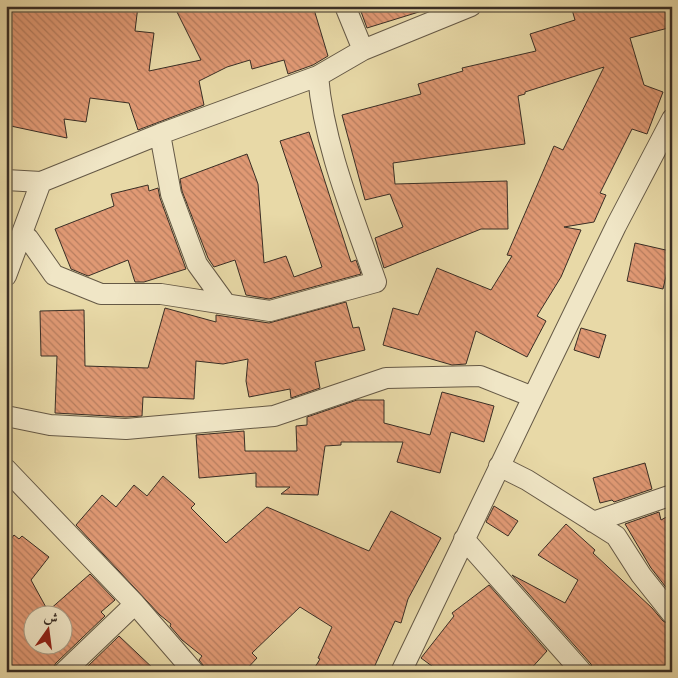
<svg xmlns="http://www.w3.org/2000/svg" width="678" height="678" viewBox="0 0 678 678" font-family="'IM FELL Double Pica',Amiri,serif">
<defs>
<pattern id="building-back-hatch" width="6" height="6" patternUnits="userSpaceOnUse" patternTransform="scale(1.25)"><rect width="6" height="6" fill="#e09974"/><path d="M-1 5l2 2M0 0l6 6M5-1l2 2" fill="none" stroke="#b77d5f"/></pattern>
</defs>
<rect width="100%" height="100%" fill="#e8d9a7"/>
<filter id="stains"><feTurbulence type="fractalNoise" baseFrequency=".004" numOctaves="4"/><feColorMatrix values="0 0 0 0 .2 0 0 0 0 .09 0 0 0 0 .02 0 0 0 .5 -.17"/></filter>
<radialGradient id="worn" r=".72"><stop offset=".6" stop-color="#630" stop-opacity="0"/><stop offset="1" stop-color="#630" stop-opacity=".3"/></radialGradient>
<path fill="url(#building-back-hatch)" stroke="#392e25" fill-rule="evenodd" d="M6,6H138L135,31L154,33L149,71L201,60L174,6H313L328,56L313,65L288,74L284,60L252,69L250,60L227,67L199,81L204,105L138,130L129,103L90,98L86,122L64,119L67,138L6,125Z
M359,6H422V11L367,28Z
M571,6L593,8L598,6H672V27L630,38L644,85L663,92L647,134L632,129L600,193L606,195L594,222L564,227L581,230L561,277L537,316L546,321L527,357L476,331L466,364L452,365L383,345L393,308L418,315L437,268L491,290L512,256L507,255L554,146L563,150L604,67L525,92V94L518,96L525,144L393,163L395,184L507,181L508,229H481L384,268L375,238L403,227L390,194L365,200L342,115L421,94L418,84L463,71L462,68L536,51L530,34L575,20Z
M309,132L351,262L356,260L361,274L269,299L246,295L235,260L214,267L208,258L182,191L180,179L247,154L258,184L264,263L286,256L294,277L322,267L280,141Z
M148,185L149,191L158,188L160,198L186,269L144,282H135L128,260L88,276L71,269L55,229L114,206L111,194Z
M635,243L670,251V259L663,289L627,281Z
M346,302L353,328L359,327L365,350L315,362L320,388L291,398L290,389L249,397L246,381L248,359L223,364L196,361L194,399L143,397L142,416L126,417L55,413L57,356H41L40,311L84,310L85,366L148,368L165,308L216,322V315L269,323Z
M581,328L606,335L599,358L574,350Z
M442,392L494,406L484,442L451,432L440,473L397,462L403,442H341V445L325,446L318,495L281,494L290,487H256V473L199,478L196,435L244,431L245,451H297L296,426L307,425V417L357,400H384V423L430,435Z
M645,463L652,489L614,502L612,500L600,503L593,478Z
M163,476L195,504L191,508L226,543L267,507L369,551L391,511L441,538L408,599L401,623L395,621L372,672H312L320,659L318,658L332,627L300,607L252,653L257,658L244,672H206L203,665L199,660L202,656L182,640L170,626L171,624L160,615L76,525L102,495L116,507L134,485L147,496Z
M494,506L518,521L508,536L486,522Z
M659,512L661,520L672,514V595L651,568L625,524Z
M566,524L595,550L593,553L652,608L663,621L672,626V664L664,672H594L591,664L512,575L565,603L578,580L538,555Z
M14,535L19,539L22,536L49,557L31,580L48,611L90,574L115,600L101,612L105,616L56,663L50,672H6V546ZM32,616H62V646H32Z
M489,585L547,651L528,672H440L421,658L454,616L452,613Z
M119,636L157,672H90L86,668Z"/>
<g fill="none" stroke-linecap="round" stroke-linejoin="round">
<g stroke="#655946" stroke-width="22">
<path id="minor" d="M345,6L363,50
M160,134L171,194L197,264L226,304
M6,180L41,182L6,276
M41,182L160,134L318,76L363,50L471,6
M28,238L54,275L101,294H161L270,311L376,282C353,215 324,146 318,76
M6,416L50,425L126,429L274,416L386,378L480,376L533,397L616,226L672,119
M499,466L527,480L616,536L641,575L672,614
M6,469L135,604L194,672
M593,522L672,495
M464,539L582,672
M64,672L135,604
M401,672L533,397"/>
</g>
<use href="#minor" stroke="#f0e6c6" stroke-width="20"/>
</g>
<rect width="678" height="678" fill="none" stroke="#e8d9a7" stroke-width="25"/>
<rect x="8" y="8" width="663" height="663" fill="none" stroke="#392e25" stroke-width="2.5"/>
<rect x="12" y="12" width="653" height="653" fill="none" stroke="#392e25"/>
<g transform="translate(48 630) rotate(14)"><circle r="24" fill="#f0e6c6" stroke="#a79c86"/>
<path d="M0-4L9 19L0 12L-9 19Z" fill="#8f2418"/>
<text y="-8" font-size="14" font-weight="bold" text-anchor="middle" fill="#392e25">ش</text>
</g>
<rect width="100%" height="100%" filter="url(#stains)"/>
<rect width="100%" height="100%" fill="url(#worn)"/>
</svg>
